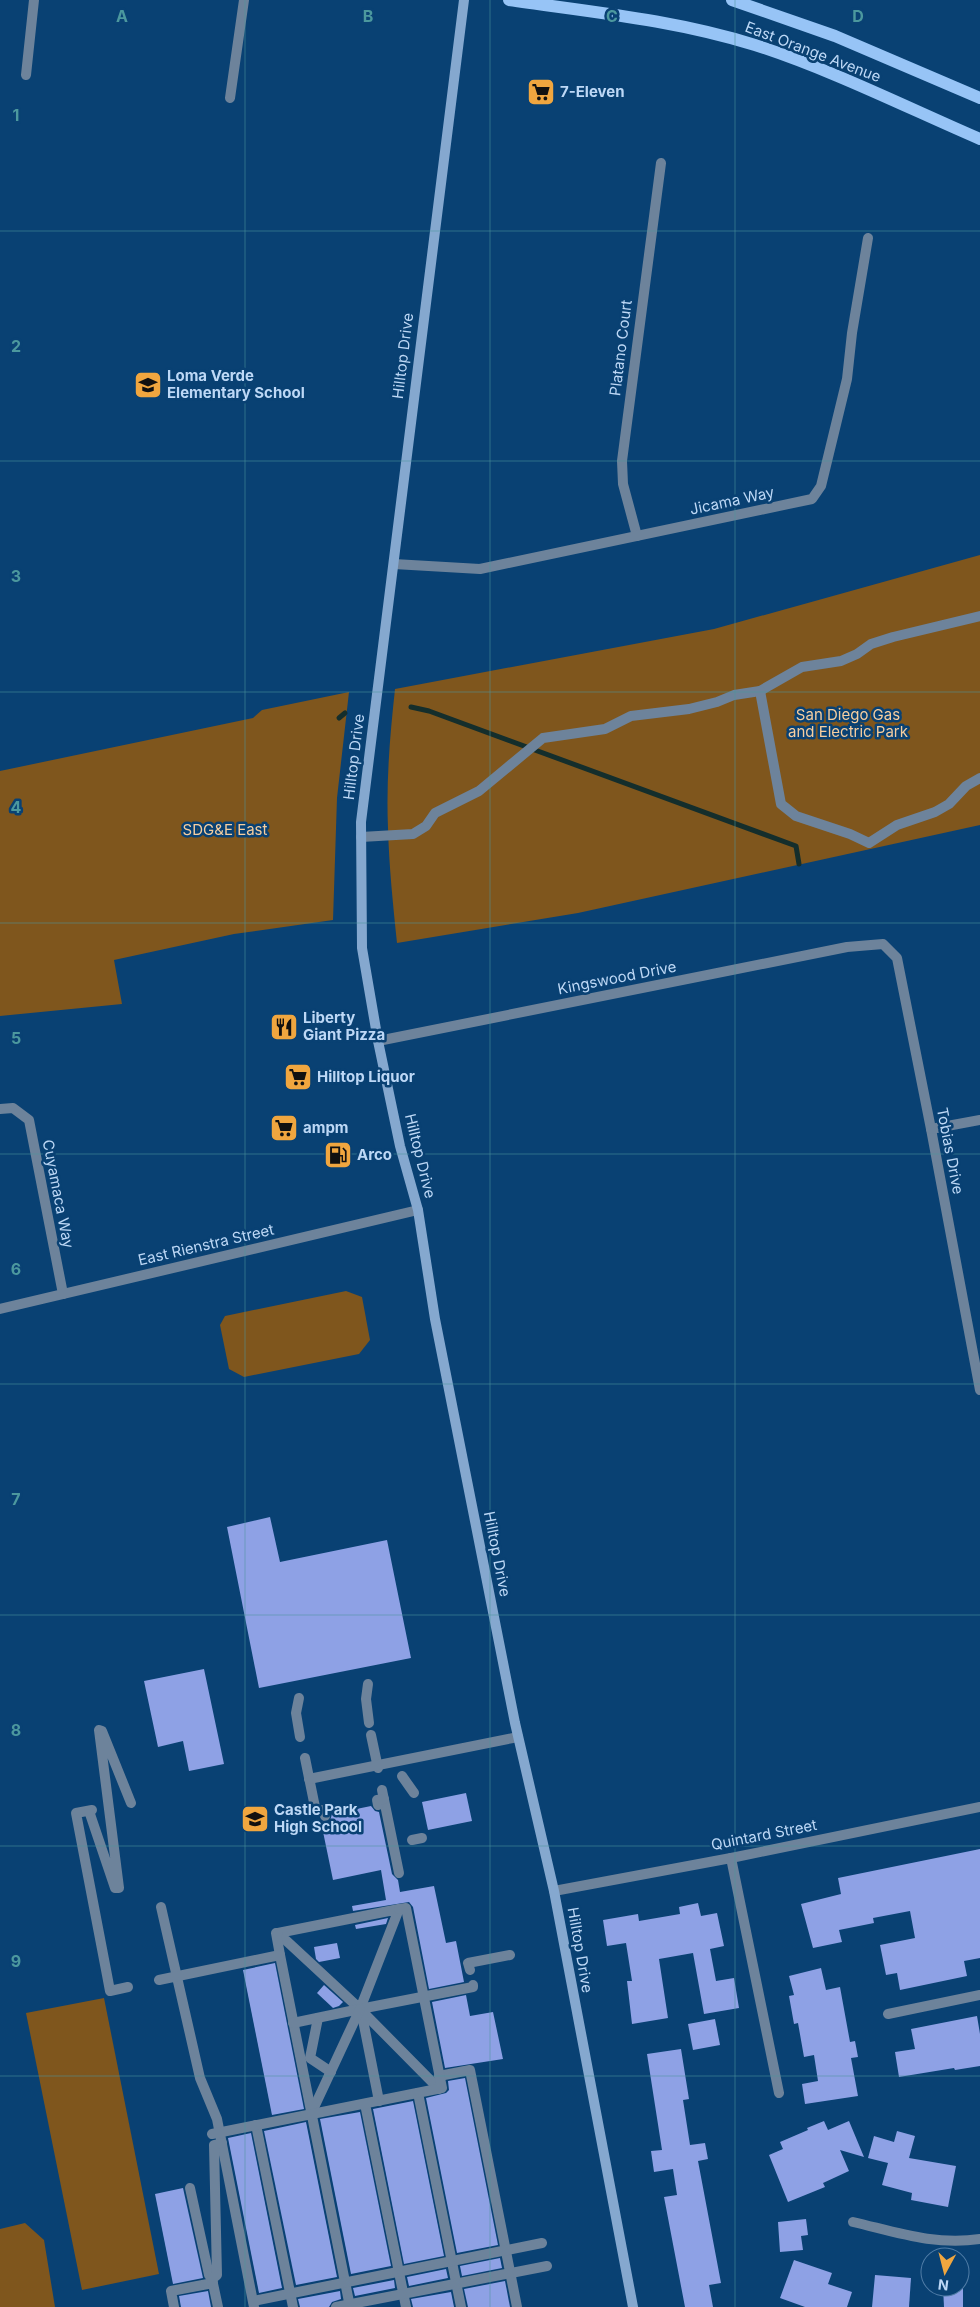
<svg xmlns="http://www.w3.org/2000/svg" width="980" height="2307" font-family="Inter,sans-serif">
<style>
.green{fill:#7f561d}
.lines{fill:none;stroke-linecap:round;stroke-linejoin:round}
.stream{stroke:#142e2c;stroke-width:5}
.building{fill:#8ea1e5}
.pedestrian{stroke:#6d839b;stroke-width:10}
.minor{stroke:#6d839b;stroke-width:10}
.tertiary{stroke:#6d839b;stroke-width:10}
.secondary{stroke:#85a8cf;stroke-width:10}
.primary{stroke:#97c4f6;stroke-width:12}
.grid{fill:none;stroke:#4c989e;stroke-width:1;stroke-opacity:0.55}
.labels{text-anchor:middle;stroke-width:5;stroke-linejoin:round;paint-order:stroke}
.street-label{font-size:15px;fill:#bdd8f6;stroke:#094173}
.poi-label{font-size:15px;font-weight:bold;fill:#bdd8f6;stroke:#094173;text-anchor:start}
.park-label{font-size:15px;fill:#f6ce9f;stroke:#094173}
.grid-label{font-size:16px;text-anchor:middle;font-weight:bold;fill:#4c989e;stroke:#094173;stroke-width:5;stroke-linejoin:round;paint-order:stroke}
</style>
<rect width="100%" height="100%" fill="#094173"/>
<g class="green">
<path d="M980,555v270l-402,88 -181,30c-4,-39 -8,-77 -9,-115 -2,-47 2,-93 7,-139l319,-60z"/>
<polygon points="349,692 337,798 333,920 234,934 114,960 122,1004 0,1016 0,771 253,718 262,710"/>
<polygon points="346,1291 362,1297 370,1340 359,1354 244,1377 229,1369 220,1325 225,1316"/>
<polygon points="104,1998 159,2274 82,2290 26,2013"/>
<polygon points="25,2223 44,2240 55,2307 0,2307 0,2229"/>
</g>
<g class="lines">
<g class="stream">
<polyline points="411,707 429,711 796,846 799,864"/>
<polyline points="339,718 345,713"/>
</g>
</g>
<g class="building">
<polygon points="270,1517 280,1562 387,1540 411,1658 259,1688 227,1527"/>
<polygon points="204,1669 224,1764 189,1771 183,1741 158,1747 144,1681"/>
<polygon points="466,1793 472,1821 428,1830 422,1802"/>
<polygon points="371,1806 375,1811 379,1812 392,1874 398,1880 400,1892 434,1886 446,1943 456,1941 464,1982 429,1989 413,1907 409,1902 353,1911 352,1906 386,1900 381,1870 333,1880 321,1822 330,1821 332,1814"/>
<polygon points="980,1849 980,1958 964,1961 967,1976 900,1990 897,1973 886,1975 880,1945 915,1938 910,1911 873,1918 874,1923 839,1930 842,1942 813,1948 801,1904 841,1894 838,1878"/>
<polygon points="698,1903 701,1916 717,1913 724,1946 710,1949 716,1981 734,1978 739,2008 704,2014 693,1953 659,1959 668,2018 632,2024 627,1981 632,1981 626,1943 607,1946 603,1920 638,1914 639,1921 680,1914 679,1907"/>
<polygon points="388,1918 386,1924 356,1929 355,1925"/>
<polygon points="337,1943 340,1958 319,1962 316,1959 314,1947"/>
<polygon points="275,1963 304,2109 272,2115 243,1970"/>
<polygon points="821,1968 826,1990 840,1987 850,2042 855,2041 858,2057 851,2058 858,2096 805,2104 802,2084 818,2081 814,2055 804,2057 798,2023 794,2024 789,1996 794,1995 789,1976"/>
<polygon points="324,1985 343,2002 339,2006 333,2008 317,1993"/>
<polygon points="466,1995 470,2016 493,2012 503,2059 445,2068 432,2002"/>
<polygon points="977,2016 980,2034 980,2066 955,2070 954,2068 899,2077 895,2052 915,2049 911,2029"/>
<polygon points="715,2019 720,2045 693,2050 688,2024"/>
<polygon points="681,2049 689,2099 683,2100 690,2145 705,2143 708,2159 698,2161 721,2283 709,2285 713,2307 685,2307 664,2197 677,2195 673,2169 654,2172 651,2151 662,2150 647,2054"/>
<polygon points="465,2078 498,2245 457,2253 426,2098 446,2093 449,2090 448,2081"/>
<polygon points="413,2101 444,2256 404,2264 373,2109"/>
<polygon points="360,2112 391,2266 351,2274 320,2119"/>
<polygon points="824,2121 828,2130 849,2121 864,2157 840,2150 849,2171 823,2183 825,2187 788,2202 769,2155 783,2149 780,2142 808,2130 807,2128"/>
<polygon points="306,2122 337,2277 296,2285 264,2131"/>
<polygon points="897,2131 915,2136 909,2158 956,2166 948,2207 911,2200 912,2193 882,2185 888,2163 868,2158 874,2136 894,2142"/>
<polygon points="251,2133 282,2288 259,2293 228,2138"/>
<polygon points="183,2188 203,2278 173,2284 155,2194"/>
<polygon points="806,2219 808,2235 801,2236 803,2250 780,2252 778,2222"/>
<polygon points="500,2258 502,2268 462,2276 460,2266"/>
<polygon points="794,2260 832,2273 828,2284 852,2292 847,2307 805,2307 780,2298"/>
<polygon points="446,2269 448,2278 409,2286 407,2277"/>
<polygon points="875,2275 911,2278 909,2307 872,2307"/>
<polygon points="394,2280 395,2288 355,2296 353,2288"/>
<polygon points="505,2281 510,2307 468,2307 464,2289"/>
<polygon points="943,2287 963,2287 963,2307 944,2307"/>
<polygon points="208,2291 211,2307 181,2307 179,2296"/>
<polygon points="340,2291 341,2299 332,2302 329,2307 300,2307 298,2299"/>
<polygon points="451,2292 454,2307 413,2307 411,2299"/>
</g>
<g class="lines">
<g class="pedestrian">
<polyline points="760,691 802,667 841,661 857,654 871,644 893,637 980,616"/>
<polyline points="361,837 413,834 426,826 435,813 479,791 543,738 605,729 631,716 689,709 717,702 734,695 760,691 781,804 796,816 850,834 869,843 897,825 935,812 949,804 966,786 980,778"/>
<polyline points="368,1684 366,1699 369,1723"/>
<polyline points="299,1698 296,1713 300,1737"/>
<polyline points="371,1735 378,1768"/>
<polyline points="305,1758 316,1812 323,1810 325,1816"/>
<polyline points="402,1776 414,1793"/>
<polyline points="309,1779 518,1737"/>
<polyline points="382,1790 399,1873"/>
<polyline points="378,1805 377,1800 384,1799"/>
<polyline points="92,1810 76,1813 107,1975 110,1991 128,1987"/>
<polyline points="89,1811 115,1888 119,1888 99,1730 102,1731 131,1803"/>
<polyline points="412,1840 422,1838"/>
<polyline points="161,1907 200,2078 217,2119 254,2307"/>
<polygon points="399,1909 360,2009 278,1933"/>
<polyline points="278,1933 276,1933 280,1955 350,2307"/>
<polyline points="470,1970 468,1963 510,1955"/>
<polyline points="159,1980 280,1955"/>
<polyline points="361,2010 379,2101"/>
<polyline points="318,2018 310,2058 331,2072"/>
<polyline points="293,2023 360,2009"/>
<polyline points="439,2076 470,2070 517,2307"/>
<polyline points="439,2089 360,2009 473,1987 473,1985"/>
<polyline points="418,2093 461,2307"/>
<polyline points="365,2104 406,2307"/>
<polyline points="311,2114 360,2009"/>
<polyline points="256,2125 293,2307"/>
<polyline points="212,2134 442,2088 406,1908 399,1909"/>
<polyline points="190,2188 209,2275 212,2279"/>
<polyline points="253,2301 542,2243"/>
<polyline points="174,2307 171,2291 213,2283"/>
<polyline points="218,2307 212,2279 217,2275 214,2145 222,2143"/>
<polyline points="336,2307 547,2266"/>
</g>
<g class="minor">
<polyline points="26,75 34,0"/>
<polyline points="230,98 244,0"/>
<polyline points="637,536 623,484 622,461 661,163"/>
<polyline points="394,564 480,569 812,499 821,486 847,379 852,333 868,238"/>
<polyline points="378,1041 847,947 883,944 897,958 931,1129 980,1390"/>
<polyline points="0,1109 13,1108 29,1120 63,1294"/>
<polyline points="931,1129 980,1120"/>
<polyline points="731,1858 779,2093"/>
<polyline points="888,2014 980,1995"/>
<path d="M853,2222c43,10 82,24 127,17"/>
</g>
<g class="tertiary">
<polyline points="0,1309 418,1210"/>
<polyline points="554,1891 731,1858 980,1807"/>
</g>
<polyline class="secondary" points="464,0 361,822 362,948 378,1041 400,1146 418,1210 435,1319 515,1723 554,1891 633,2307"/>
<g class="primary">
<path d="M509,0c83,12 166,20 246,45 75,24 153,63 225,94"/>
<polyline points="732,0 835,36 980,98"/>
</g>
</g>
<path class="grid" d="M245,0v2307M490,0v2307M735,0v2307M0,231h980M0,461h980M0,692h980M0,923h980M0,1154h980M0,1384h980M0,1615h980M0,1846h980M0,2076h980"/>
<defs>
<g id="supermarket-square" transform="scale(1.4375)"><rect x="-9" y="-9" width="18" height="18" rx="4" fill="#f0a63f" stroke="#094173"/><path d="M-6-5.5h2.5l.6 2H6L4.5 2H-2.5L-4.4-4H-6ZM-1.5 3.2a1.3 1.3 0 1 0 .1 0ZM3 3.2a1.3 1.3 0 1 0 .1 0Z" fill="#111"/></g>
<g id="school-square" transform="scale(1.4375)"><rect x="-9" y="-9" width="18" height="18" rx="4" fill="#f0a63f" stroke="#094173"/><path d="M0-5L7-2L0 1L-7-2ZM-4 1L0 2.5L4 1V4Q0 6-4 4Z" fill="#111"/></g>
<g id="restaurant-square" transform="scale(1.4375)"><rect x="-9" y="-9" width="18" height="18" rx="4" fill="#f0a63f" stroke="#094173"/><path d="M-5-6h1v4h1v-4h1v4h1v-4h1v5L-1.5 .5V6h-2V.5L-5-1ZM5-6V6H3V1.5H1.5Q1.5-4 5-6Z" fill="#111"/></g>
<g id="fuel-square" transform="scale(1.4375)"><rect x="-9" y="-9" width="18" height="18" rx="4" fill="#f0a63f" stroke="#094173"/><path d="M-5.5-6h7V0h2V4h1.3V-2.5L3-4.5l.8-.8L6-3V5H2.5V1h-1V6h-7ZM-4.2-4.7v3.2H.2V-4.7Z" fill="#111"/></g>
</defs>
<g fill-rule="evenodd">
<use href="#supermarket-square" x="541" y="92"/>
<use href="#school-square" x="148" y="385"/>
<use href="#restaurant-square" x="284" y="1027"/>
<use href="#supermarket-square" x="298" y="1077"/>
<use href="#supermarket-square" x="284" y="1128"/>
<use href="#fuel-square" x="338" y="1155"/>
<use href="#school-square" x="255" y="1819"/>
</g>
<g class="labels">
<g class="street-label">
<text transform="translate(813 52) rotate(21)" y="5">East Orange Avenue</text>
<text transform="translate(621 348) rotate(-83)" y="5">Platano Court</text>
<text transform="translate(403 356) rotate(-83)" y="5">Hilltop Drive</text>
<text transform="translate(732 501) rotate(-12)" y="5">Jicama Way</text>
<text transform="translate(354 757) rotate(-83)" y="5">Hilltop Drive</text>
<text transform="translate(617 978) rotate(-11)" y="5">Kingswood Drive</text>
<text transform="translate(950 1151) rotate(79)" y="5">Tobias Drive</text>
<text transform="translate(420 1156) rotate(76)" y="5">Hilltop Drive</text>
<text transform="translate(58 1194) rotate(79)" y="5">Cuyamaca Way</text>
<text transform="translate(206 1245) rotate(-13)" y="5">East Rienstra Street</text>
<text transform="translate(497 1554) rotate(79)" y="5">Hilltop Drive</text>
<text transform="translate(764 1835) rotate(-11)" y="5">Quintard Street</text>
<text transform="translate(580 1950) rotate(80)" y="5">Hilltop Drive</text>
</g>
<g class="poi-label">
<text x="560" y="97">7-Eleven</text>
<text x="167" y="381">Loma Verde<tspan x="167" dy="17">Elementary School</tspan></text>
<text x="303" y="1023">Liberty<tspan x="303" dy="17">Giant Pizza</tspan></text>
<text x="317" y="1082">Hilltop Liquor</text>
<text x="303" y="1133">ampm</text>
<text x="357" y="1160">Arco</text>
<text x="274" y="1815">Castle Park<tspan x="274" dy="17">High School</tspan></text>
</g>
<g class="park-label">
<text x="848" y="720">San Diego Gas<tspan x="848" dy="17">and Electric Park</tspan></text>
<text x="225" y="835">SDG&amp;E East</text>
</g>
</g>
<g class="grid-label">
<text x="122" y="22">A</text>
<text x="368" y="22">B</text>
<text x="612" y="22">C</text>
<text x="858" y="22">D</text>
<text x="16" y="121">1</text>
<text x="16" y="352">2</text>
<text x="16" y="582">3</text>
<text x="16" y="813">4</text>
<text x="16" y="1044">5</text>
<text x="16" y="1275">6</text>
<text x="16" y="1505">7</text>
<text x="16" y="1736">8</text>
<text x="16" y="1967">9</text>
</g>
<g transform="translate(945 2272) rotate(187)"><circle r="24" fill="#094173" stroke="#517da7"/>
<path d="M0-4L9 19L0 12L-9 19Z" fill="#f0a63f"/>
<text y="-8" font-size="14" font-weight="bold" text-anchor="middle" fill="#bdd8f6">N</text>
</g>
</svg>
